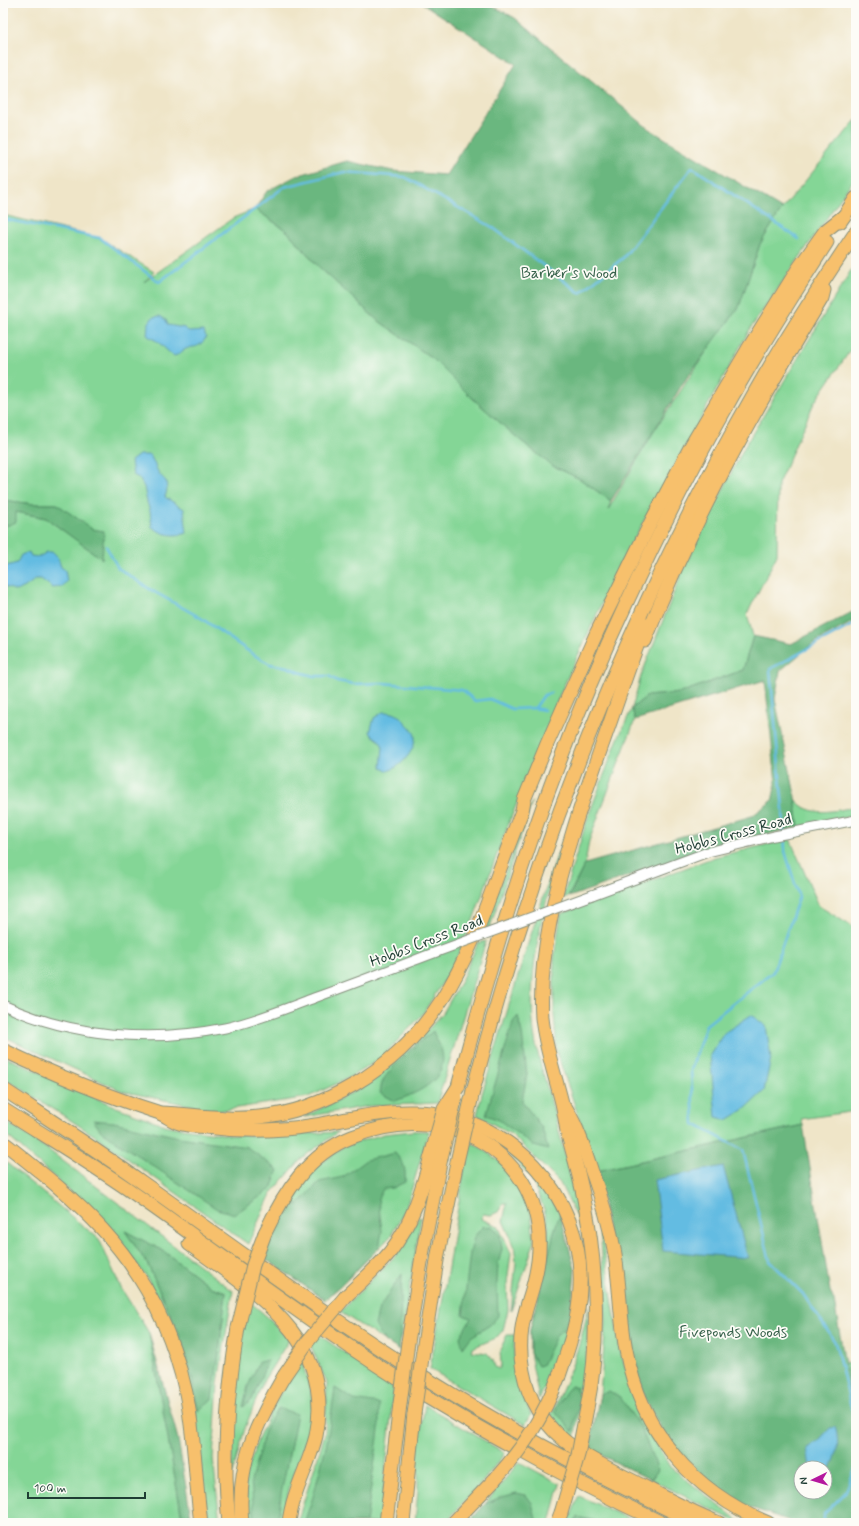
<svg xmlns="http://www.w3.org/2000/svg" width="859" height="1526" font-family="Mynerve,sans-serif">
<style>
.green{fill:#84d696;stroke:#528a65;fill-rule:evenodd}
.forest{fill:#6bb77f;stroke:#457a5a;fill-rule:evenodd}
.water{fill:#64bce2;stroke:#427c8b}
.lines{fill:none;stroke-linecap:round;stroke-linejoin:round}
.stream{stroke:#64bce2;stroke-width:2.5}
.minor-casing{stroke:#87917e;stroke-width:11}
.highway-casing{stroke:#87917e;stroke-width:15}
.minor{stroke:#fff;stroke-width:9}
.highway{stroke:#f7c06c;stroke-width:13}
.minor-bridge-casing{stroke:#87917e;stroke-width:11;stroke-linecap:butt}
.highway-bridge-casing{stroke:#87917e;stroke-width:15;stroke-linecap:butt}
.minor-bridge{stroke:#fff;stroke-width:9}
.highway-bridge{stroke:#f7c06c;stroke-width:13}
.labels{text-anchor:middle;stroke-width:3.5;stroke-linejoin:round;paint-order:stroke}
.park-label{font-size:16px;fill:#38634c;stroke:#fdfcf7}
.street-label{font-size:16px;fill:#1f3d34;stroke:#fdfcf7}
</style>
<rect width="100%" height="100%" fill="#fdfcf7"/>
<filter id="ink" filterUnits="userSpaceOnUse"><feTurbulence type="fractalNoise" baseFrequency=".025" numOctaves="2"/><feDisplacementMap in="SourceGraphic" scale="8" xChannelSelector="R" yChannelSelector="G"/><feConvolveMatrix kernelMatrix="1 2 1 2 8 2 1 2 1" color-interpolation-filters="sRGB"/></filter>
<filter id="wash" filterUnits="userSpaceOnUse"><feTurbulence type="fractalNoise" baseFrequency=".012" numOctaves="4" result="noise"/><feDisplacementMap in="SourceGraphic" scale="16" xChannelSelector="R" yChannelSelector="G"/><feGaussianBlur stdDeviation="0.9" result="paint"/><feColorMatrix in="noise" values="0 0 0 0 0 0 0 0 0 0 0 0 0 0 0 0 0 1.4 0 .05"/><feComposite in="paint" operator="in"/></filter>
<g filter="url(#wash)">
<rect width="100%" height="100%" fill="#efe5c8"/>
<g class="green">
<polygon points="856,120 856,176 750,329 620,564 561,692 503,838 473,920 452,968 422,1015 380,1059 350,1077 309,1097 217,1111 122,1091 3,1036 3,522 6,526 16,512 46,518 101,558 103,531 92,530 57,504 33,504 3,500 3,215 100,238 154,272 144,282 233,218 255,209 287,231 319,267 376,319 432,358 469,395 514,435 551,465 580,479 611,501 608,510 653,433 714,340 739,307 760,244 782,209"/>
<polygon points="856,262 856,342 814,403 778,484 777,555 747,614 753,636 743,670 680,693 647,696 632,708 635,720 589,841 585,864 568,897 563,897 588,817 617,741 632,708 641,676 684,567 745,446"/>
<path d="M795,799c15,20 40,11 61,8v8l-57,12z"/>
<polygon points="532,802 490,927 483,930"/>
<polygon points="790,839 819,906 856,929 856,1111 801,1119 803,1125 597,1171 557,1053 554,1014 554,958 561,914 715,857"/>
<path d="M558,852l1,1c-15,55 -31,112 -26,170 2,26 10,49 17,74 11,42 22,84 30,127l-20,-41 -49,-49 -34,-19 5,-21 43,-141z"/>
<polygon points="486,941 437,1103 369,1106 304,1117 363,1087 414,1045 443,1013 460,983 478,943"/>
<polygon points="3,1056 116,1107 168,1126 229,1135 265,1136 338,1132 303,1157 271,1194 248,1244 100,1139 3,1077"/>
<path d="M3,1120l43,28 187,143 -15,91 -5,76 7,65h-10l-5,-22 -12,-102 -16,-63 -31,-60 -42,-55 -101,-89zM126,1232l36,18 49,37 15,5 -8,69 -20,50 -6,-32 -13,-45 -31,-69z"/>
<polygon points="413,1131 429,1131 406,1208 390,1237 343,1284 325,1300 263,1257 278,1218 308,1173 344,1146 384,1134"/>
<path d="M471,1143l6,2 22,16 20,24 12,27 3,31 -23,68 5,-49 -2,-17 -11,-24 4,-18h-4l-5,9 -7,3 -8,-1 -2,5 17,7 13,27 -4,30 1,27 -5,20 -7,8 -24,10 -1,3 16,2 6,7 2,7 4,2 2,-4 -1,-15 7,-15h8c-3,21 0,42 9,63 2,6 5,11 7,17l-6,10 -95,-56 15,-83 20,-121z"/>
<polygon points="508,1152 536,1175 560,1213 571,1319 556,1365 539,1399 530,1353 530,1330 547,1259 548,1226 544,1209 531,1178"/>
<polygon points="3,1160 99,1239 121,1288 149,1333 159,1384 183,1523 3,1523"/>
<polygon points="419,1217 421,1218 399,1350 340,1312 396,1255"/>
<polygon points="600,1223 620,1350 638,1412 670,1467 740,1522 737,1522 589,1449 600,1395 606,1322"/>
<polygon points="250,1302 272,1321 289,1340 264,1380 245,1428 232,1476 232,1404 241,1337"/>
<path d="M589,1306l-3,61 -4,32 -8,39 -23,-23c17,-35 30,-71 38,-109z"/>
<polygon points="319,1335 394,1387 380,1523 297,1523 325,1434 327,1383 310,1344"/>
<polygon points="301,1359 311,1392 312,1406 309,1430 290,1486 281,1523 249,1523 245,1477 260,1434 291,1372"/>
<polygon points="856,1361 856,1426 845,1364"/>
<polygon points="425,1405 505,1453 480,1485 445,1523 415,1523 418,1491 418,1448"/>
<polygon points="519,1462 560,1484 550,1523 537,1523 537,1520 499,1498 485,1504"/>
<polygon points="579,1496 639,1523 568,1523"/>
</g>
<g class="forest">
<polygon points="422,3 487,3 515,18 649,129 782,209 760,244 739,307 683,383 611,501 580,479 551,465 514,435 469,395 432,358 376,319 319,267 287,231 255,209 267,191 296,176 347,161 393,171 446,175 516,64"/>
<polygon points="3,500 33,504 57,504 92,529 104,531 102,559 46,518 16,512 16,522 6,526 3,522"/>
<polygon points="856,610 856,620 812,644 780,671 775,699 794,790 799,827 704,849 569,897 585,864 752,816 772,801 776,783 765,680 635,720 632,708 647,696 680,693 743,670 753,636 791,644"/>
<polygon points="518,1016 522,1033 527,1075 522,1101 542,1128 548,1150 534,1146 499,1120 486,1115 513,1022"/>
<path d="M433,1031c2,6 6,12 8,17 10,31 -23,45 -46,53l-15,-8c1,-4 1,-9 3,-12 5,-12 38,-41 50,-50z"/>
<polygon points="93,1120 114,1122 179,1137 247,1147 278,1170 271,1189 235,1214 217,1209 101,1131"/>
<path d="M803,1125l27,166 4,10 22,126v96h-60l-56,-19 -43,-33 -33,-37 -20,-36 -15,-53 -32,-174zM801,1468h24v24h-24z"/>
<path d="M395,1153c9,11 11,14 10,29l-12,6 -10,1 -5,10 4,32 -3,17 -54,52 -62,-43 15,-39 11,-15 9,2 21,-23 24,-5 23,-17z"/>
<polygon points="560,1213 575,1269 571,1319 568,1326 557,1334 542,1365 538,1366 530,1353 530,1330 555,1228"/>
<polygon points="492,1226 500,1235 502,1249 498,1264 497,1283 498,1316 490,1325 471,1337 463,1348 460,1337 471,1318 463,1315 470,1253 474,1237 482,1227"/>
<polygon points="125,1231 162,1250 211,1287 226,1292 218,1361 212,1399 198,1411 192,1379 179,1334 148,1265"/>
<polygon points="402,1274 399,1350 384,1341 375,1325 379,1308"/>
<polygon points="149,1333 178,1439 192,1523 183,1523"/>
<polygon points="268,1360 252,1400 243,1407 248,1386 259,1362"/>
<polygon points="571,1386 577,1387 576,1390 582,1399 576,1415 573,1432 555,1411 565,1393"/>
<polygon points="335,1388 354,1400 379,1404 379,1430 366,1523 304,1523 313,1497 327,1442"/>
<polygon points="609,1391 620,1397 641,1428 658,1470 651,1480 589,1449 600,1395"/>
<polygon points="278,1408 297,1414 281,1494 278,1523 255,1523 251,1481 266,1427"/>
<polygon points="516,1493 526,1495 532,1503 537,1523 468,1523 485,1504 499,1498"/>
<polygon points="577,1517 607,1523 575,1523"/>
</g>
<g class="water">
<path d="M160,316l6,4 2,5 17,3 4,4 15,-1 2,7c-10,13 -11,6 -22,12 -4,2 -3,4 -10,6 -6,-4 -10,-9 -16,-14 -4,-3 -8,-4 -11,-7l1,-11 5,-7z"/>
<path d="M139,455h11c7,12 5,16 16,26l1,9 -2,7 19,12 3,24c-14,4 -24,2 -35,-6l-2,-16 -3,-9 -3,-15 -5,-9 -6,-3 -2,-14z"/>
<polygon points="29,552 31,556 39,557 47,552 52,552 58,558 61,567 65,570 67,581 62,587 53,588 41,579 36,579 25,587 17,591 3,586 3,567 17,563 21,555"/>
<path d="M383,712c11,0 15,2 22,10 4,5 10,9 10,15 1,13 -16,33 -29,34l-5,-4 2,-20 -3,-6 -8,-6 -2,-3 4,-14z"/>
<polygon points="751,1015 766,1026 771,1058 764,1091 745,1109 727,1120 716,1117 710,1055 724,1033"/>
<polygon points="723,1166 748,1258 663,1251 654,1180"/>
<path d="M835,1427c6,15 1,38 -10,51v-10h-15l-3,-20 11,-7 12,-13z"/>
</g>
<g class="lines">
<g class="stream">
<polyline points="3,219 100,238 159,282 284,187 344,172 405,177 492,227 580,293 624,257 692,167 799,239"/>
<polyline points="106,546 118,568 151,590 201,618 254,655 270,664 288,667 299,672 314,676 329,676 337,681 354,684 383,683 462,690 475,701 490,699 512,709 534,708 544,710"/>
<polyline points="856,623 770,669 783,809 785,851 799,897 773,972 706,1025 691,1070 694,1124 743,1150 770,1261 803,1294 835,1342 854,1419 856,1433"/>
<polyline points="535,708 544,695 551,693"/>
<polyline points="824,1523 824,1514 845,1493 856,1467"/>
</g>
</g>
</g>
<g filter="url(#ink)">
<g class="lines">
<g class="minor-casing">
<g id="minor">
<polyline points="592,895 708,852 774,836 856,820"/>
<path d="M3,1005c69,32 148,38 222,23 31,-7 60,-19 89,-30 42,-15 83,-31 125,-47"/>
</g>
</g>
<g class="highway-casing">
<g id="highway">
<polyline points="840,222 856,198"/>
<path d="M645,641c46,-119 111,-234 177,-343l2,-8"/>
<path d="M3,1050c50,24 101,45 154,62 8,3 14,8 22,11 8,3 18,3 27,4 37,5 74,4 110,-2 33,-6 65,-14 98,-13 93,1 171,82 166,176 -1,30 -11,59 -21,88"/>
<path d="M458,1087c43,-166 95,-328 168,-483 30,-65 62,-129 97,-191 32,-58 68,-115 104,-171"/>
<path d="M3,1089c47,31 94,61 140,94 97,68 191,139 292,201 84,52 172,97 262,139"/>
<path d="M473,1091c63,-244 156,-480 282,-699 31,-55 66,-108 101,-160"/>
<path d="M566,1108c12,20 19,42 26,64 10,27 18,54 23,82 5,32 5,65 11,96 15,82 66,141 142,173"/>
<path d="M3,1109c44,28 89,55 132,85 97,68 191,141 292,203 76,46 154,88 235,126"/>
<path d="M160,1113c33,1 65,8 99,4 34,-3 67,-16 96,-33 80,-48 109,-116 139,-199 9,-25 18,-49 28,-74l2,-11 23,-56 50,-112 53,-108 42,-80 56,-95 50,-80 27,-38 19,-15"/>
<path d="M3,1142c34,27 70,55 100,88 42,46 70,103 83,163 9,43 9,87 15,130"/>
<path d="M265,1233c19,-40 43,-79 87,-96 39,-15 82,-18 121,0 19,9 38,26 49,44 19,31 21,66 12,101 -4,16 -10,30 -12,46 -4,28 1,58 16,83 23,37 66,55 103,74 26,14 51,27 78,38"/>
<path d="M189,1244c65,48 147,96 127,192 -7,29 -24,57 -27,87"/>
<path d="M346,1296c15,-14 31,-28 44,-44 22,-28 32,-62 41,-96"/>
<polyline points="408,1342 423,1250 441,1158"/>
<polyline points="423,1351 438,1254 457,1162"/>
<path d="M587,1408c13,-63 10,-141 -2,-203 -4,-26 -12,-50 -18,-74 -2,-11 -3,-21 -6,-32 -7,-27 -16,-53 -19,-81 -2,-32 2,-65 8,-96 12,-64 34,-126 56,-188 12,-34 23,-68 36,-101l1,-10"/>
<path d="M229,1523c-7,-66 -2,-130 9,-195"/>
<path d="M242,1523c-6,-58 13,-97 42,-147"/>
<polyline points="386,1523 400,1404"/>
<polyline points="403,1523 414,1414"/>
<polyline points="453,1523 495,1479"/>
<polyline points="557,1523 561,1513"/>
</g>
</g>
<use href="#minor" class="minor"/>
<use href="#highway" class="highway"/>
<g class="minor-bridge-casing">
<polyline id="minor-bridge" points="439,951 592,895"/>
</g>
<g class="highway-bridge-casing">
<g id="highway-bridge">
<polyline points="431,1156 444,1109 458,1087"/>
<polyline points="441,1158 456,1097"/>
<polyline points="457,1162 473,1091"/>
<polyline points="238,1328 253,1265 265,1233"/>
<polyline points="284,1376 308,1341 346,1296"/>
<polyline points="400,1404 408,1342"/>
<polyline points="414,1414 423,1351"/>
<path d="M495,1479c30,-33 48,-62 64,-103"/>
<polyline points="561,1513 578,1455 587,1408"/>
</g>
</g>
<use href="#minor-bridge" class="minor-bridge"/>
<use href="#highway-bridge" class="highway-bridge"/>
</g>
</g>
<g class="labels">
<g class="park-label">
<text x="569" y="278">Barber's Wood</text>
<text x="733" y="1337">Fiveponds Woods</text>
</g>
<g class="street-label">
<text transform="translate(733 833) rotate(-15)" y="6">Hobbs Cross Road</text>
<text transform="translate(426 940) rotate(-21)" y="6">Hobbs Cross Road</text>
</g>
</g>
<rect width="859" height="1526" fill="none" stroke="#fdfcf7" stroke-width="16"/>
<g transform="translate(813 1480) rotate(265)"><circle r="19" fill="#fdfcf7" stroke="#a4b0a9"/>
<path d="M0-3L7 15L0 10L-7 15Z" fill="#b5179e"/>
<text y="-6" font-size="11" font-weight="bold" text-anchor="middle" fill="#1f3d34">N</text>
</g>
<path d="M28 1492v6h117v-6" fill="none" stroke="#1f3d34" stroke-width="2"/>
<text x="34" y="1492" font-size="12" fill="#1f3d34" stroke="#fdfcf7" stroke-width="3" paint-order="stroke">100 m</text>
</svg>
